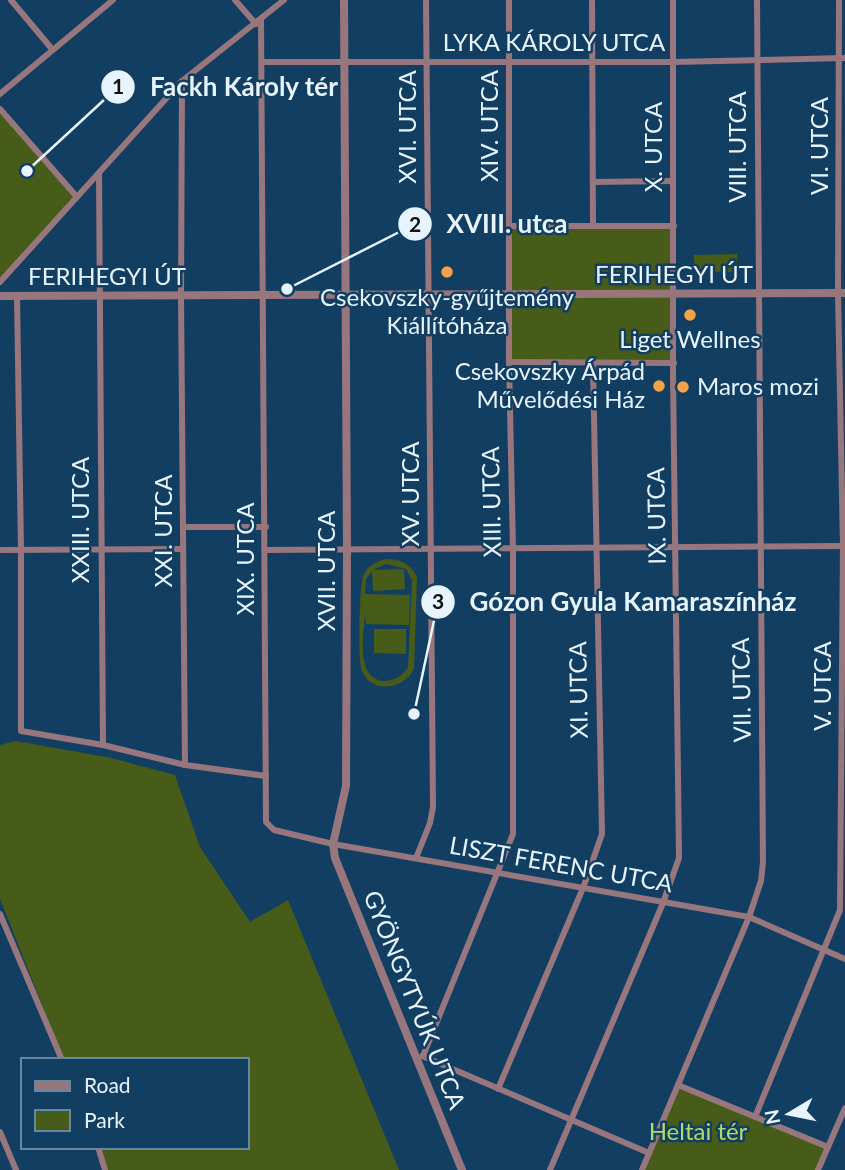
<svg xmlns="http://www.w3.org/2000/svg" width="845" height="1170" font-family="Lato,sans-serif">
<style>
.green{fill:#465c18;fill-rule:evenodd}
.lines{fill:none;stroke-linecap:round;stroke-linejoin:round}
.minor{stroke:#98767d;stroke-width:6}
.tertiary{stroke:#98767d;stroke-width:8}
.poi-dot{fill:#f5a346;stroke:#123f61;stroke-width:2.5}
.labels{text-anchor:middle;stroke-width:5;stroke-linejoin:round;paint-order:stroke}
.street-label{font-size:24px;fill:#e7f3fe;stroke:#123f61}
.poi-label{font-size:24px;fill:#e7f3fe;stroke:#123f61}
.park-label{font-size:24px;fill:#b1d86a;stroke:#123f61}
.leader{fill:none;stroke:#e7f3fe;stroke-width:2.5}
.callout-dot{fill:#e7f3fe;stroke:#123f61;stroke-width:2.5}
.mark-label{font-size:21px;text-anchor:middle;font-weight:bold;fill:#111}
.callout-label{font-size:26px;text-anchor:middle;font-weight:bold;fill:#e7f3fe;stroke:#123f61;stroke-width:5;stroke-linejoin:round;paint-order:stroke}
</style>
<rect width="100%" height="100%" fill="#123f61"/>
<g class="green">
<polygon points="0,109 77,197 0,282"/>
<polygon points="510,226 674,226 674,363 509,362"/>
<polygon points="737,254 737,272 694,272 694,255"/>
<path d="M385,559c15,0 27,5 32,19l-3,91c-11,21 -42,25 -52,2 -4,-8 -3,-89 2,-97 5,-9 12,-12 21,-15zM386,564l20,5 6,11 -4,88c-6,8 -14,13 -24,13 -29,-2 -20,-48 -19,-68l1,11 43,1 1,-30 -45,-1 1,-15 6,-8 1,20 32,-2 -1,-20 -31,1z"/>
<polygon points="374,629 406,629 406,654 374,653"/>
<polygon points="16,741 111,758 175,775 200,847 250,922 288,900 399,1170 107,1170 98,1147 247,1147 247,1060 64,1060 0,899 0,745"/>
<polygon points="678,1085 828,1147 818,1170 642,1170"/>
</g>
<g class="lines">
<g class="minor">
<polyline points="11,0 52,49"/>
<polyline points="235,0 256,24"/>
<polyline points="592,0 593,226"/>
<polyline points="261,19 266,822 274,830 333,844 749,917 845,959"/>
<polyline points="262,62 673,62 845,58"/>
<polyline points="182,81 181,296 185,765"/>
<polyline points="0,94 113,0"/>
<polyline points="0,109 77,197"/>
<polyline points="99,173 103,745"/>
<polyline points="593,182 673,181"/>
<polyline points="510,226 674,226"/>
<polyline points="0,282 182,81 284,0"/>
<polyline points="17,296 21,551 21,731 103,745 185,765 266,776"/>
<polyline points="509,362 674,363"/>
<polyline points="183,527 266,527"/>
<polyline points="0,550 183,549"/>
<polyline points="266,550 845,546"/>
<polyline points="416,858 430,823 433,807 426,0"/>
<polyline points="0,914 62,1060"/>
<polyline points="422,1056 649,1153"/>
<polyline points="423,1056 513,834 513,549 509,362 509,0"/>
<polyline points="678,1085 828,1147"/>
<polyline points="498,1089 583,888 602,834 593,362"/>
<polyline points="755,1117 840,910 843,546 838,293 839,0"/>
<polyline points="0,1132 16,1170"/>
<polyline points="98,1147 105,1170"/>
<polyline points="550,1170 663,903 679,858 673,375 673,0"/>
<polyline points="642,1170 749,917 761,881 763,862 757,0"/>
<polyline points="818,1170 845,1108"/>
</g>
<g class="tertiary">
<polyline points="344,0 347,550 346,786 333,844 335,858 462,1170"/>
<polyline points="0,296 845,293"/>
</g>
</g>
<g class="poi-dot">
<circle cx="447" cy="272" r="7"/>
<circle cx="690" cy="315" r="7"/>
<circle cx="659" cy="386" r="7"/>
<circle cx="683" cy="387" r="7"/>
</g>
<g class="labels">
<g class="street-label">
<text x="554" y="51">LYKA KÁROLY UTCA</text>
<text transform="translate(490 126) rotate(-90)" y="8">XIV. UTCA</text>
<text transform="translate(408 127) rotate(-90)" y="8">XVI. UTCA</text>
<text transform="translate(820 146) rotate(-90)" y="8">VI. UTCA</text>
<text transform="translate(654 147) rotate(-90)" y="8">X. UTCA</text>
<text transform="translate(738 147) rotate(-90)" y="8">VIII. UTCA</text>
<text x="674" y="283">FERIHEGYI ÚT</text>
<text x="107" y="285">FERIHEGYI ÚT</text>
<text transform="translate(411 494) rotate(-90)" y="8">XV. UTCA</text>
<text transform="translate(492 502) rotate(-91)" y="8">XIII. UTCA</text>
<text transform="translate(657 516) rotate(-91)" y="8">IX. UTCA</text>
<text transform="translate(81 520) rotate(-90)" y="8">XXIII. UTCA</text>
<text transform="translate(164 531) rotate(-90)" y="8">XXI. UTCA</text>
<text transform="translate(246 559) rotate(-90)" y="8">XIX. UTCA</text>
<text transform="translate(327 571) rotate(-90)" y="8">XVII. UTCA</text>
<text transform="translate(823 686) rotate(-90)" y="8">V. UTCA</text>
<text transform="translate(579 690) rotate(-91)" y="8">XI. UTCA</text>
<text transform="translate(742 690) rotate(-91)" y="8">VII. UTCA</text>
<text transform="translate(561 865) rotate(10)" y="8">LISZT FERENC UTCA</text>
<text transform="translate(414 1000) rotate(68)" y="8">GYÖNGYTYÚK UTCA</text>
</g>
<g class="poi-label">
<text x="447" y="306">Csekovszky-gyűjtemény<tspan x="447" dy="28">Kiállítóháza</tspan></text>
<text x="690" y="348">Liget Wellnes</text>
<text x="645" y="380" text-anchor="end">Csekovszky Árpád<tspan x="645" dy="28">Művelődési Ház</tspan></text>
<text x="697" y="395" text-anchor="start">Maros mozi</text>
</g>
<g class="park-label">
<text x="698" y="1140">Heltai tér</text>
</g>
</g>
<path class="leader" d="M27 171L118 87M287 289L415 224M414 714L438 602"/>
<g class="callout-dot">
<circle cx="27" cy="171" r="7"/>
<circle cx="287" cy="289" r="7"/>
<circle cx="414" cy="714" r="7"/>
<circle cx="118" cy="87" r="18"/>
<circle cx="415" cy="224" r="18"/>
<circle cx="438" cy="602" r="18"/>
</g>
<g class="mark-label">
<text x="118" y="94">1</text>
<text x="415" y="232">2</text>
<text x="438" y="609">3</text>
</g>
<g class="callout-label">
<text x="244" y="96">Fackh Károly tér</text>
<text x="507" y="233">XVIII. utca</text>
<text x="633" y="611">Gózon Gyula Kamaraszínház</text>
</g>
<rect x="21" y="1058" width="228" height="91" fill="#123f61" stroke="#6787a0" stroke-width="2"/>
<rect x="35" y="1081" width="35" height="10" fill="#98767d" stroke="#6787a0" stroke-width="2"/>
<text x="84" y="1093" font-size="21" fill="#e7f3fe">Road</text>
<rect x="35" y="1110" width="35" height="21" fill="#465c18" stroke="#6787a0" stroke-width="2"/>
<text x="84" y="1128" font-size="21" fill="#e7f3fe">Park</text>
<g transform="translate(789 1114) rotate(260)" stroke="#123f61" stroke-width="5" paint-order="stroke">
<path d="M0-5L12 26L0 18L-12 26Z" fill="#e7f3fe"/>
<text y="-10" font-size="19" font-weight="bold" text-anchor="middle" fill="#e7f3fe">N</text>
</g>
</svg>
